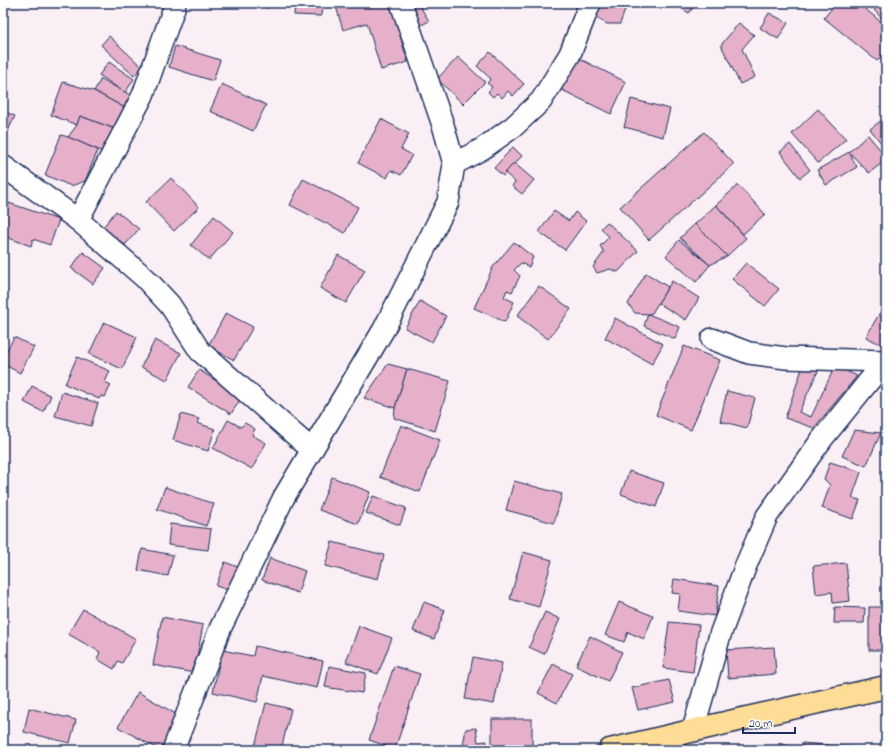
<svg xmlns="http://www.w3.org/2000/svg" width="889" height="753" font-family="'Indie Flower',sans-serif">
<style>
.building{fill:#e6b0ca;stroke:#1b2f5e}
.lines{fill:none;stroke-linecap:round;stroke-linejoin:round}
.street-casing{stroke:#1b2f5e;stroke-width:24}
.primary-casing{stroke:#1b2f5e;stroke-width:25}
.street{stroke:#fff;stroke-width:21}
.primary{stroke:#ffdd96;stroke-width:22}
</style>
<rect width="100%" height="100%" fill="#faeff4"/>
<filter id="ink" filterUnits="userSpaceOnUse"><feTurbulence type="fractalNoise" baseFrequency=".025" numOctaves="2"/><feDisplacementMap in="SourceGraphic" scale="8" xChannelSelector="R" yChannelSelector="G"/><feConvolveMatrix kernelMatrix="1 2 1 2 8 2 1 2 1" color-interpolation-filters="sRGB"/></filter>
<g filter="url(#ink)">
<g class="building">
<polygon points="248,3 269,3 268,8"/>
<polygon points="295,3 322,3 321,16 294,15"/>
<polygon points="335,3 390,3 408,62 381,70 367,23 343,30"/>
<polygon points="409,3 418,3 429,21 418,27"/>
<polygon points="458,3 490,3 490,7 457,5"/>
<polygon points="599,3 607,3 611,7 626,7 620,24 607,24 596,18"/>
<polygon points="672,3 696,3 689,13"/>
<polygon points="836,3 858,3 886,26 886,51 877,61 824,18"/>
<polygon points="866,3 877,3 871,9"/>
<polygon points="882,3 886,3 886,23 874,10"/>
<polygon points="769,13 788,23 778,39 760,28"/>
<polygon points="739,23 754,35 742,49 755,77 740,84 721,45"/>
<polygon points="109,36 142,67 134,76 101,45"/>
<polygon points="175,46 220,60 213,81 169,67"/>
<polygon points="490,52 524,84 513,96 508,91 502,98 497,93 493,97 488,92 492,87 487,83 491,79 477,66"/>
<polygon points="458,57 485,82 463,104 437,79"/>
<polygon points="576,57 626,82 611,114 560,89"/>
<polygon points="109,62 134,79 125,93 99,75"/>
<polygon points="101,79 132,96 125,108 94,91"/>
<polygon points="63,82 94,91 125,108 115,129 80,116 77,125 51,115"/>
<polygon points="222,84 266,105 253,131 210,111"/>
<polygon points="631,99 670,109 663,137 624,127"/>
<polygon points="818,109 846,139 818,163 792,134"/>
<polygon points="3,111 15,116 7,133 3,131"/>
<polygon points="80,116 115,129 103,152 68,137 77,125"/>
<polygon points="886,117 886,149 870,129"/>
<polygon points="381,119 409,134 401,149 412,155 401,175 391,170 387,178 358,163"/>
<polygon points="704,132 734,164 649,240 620,207"/>
<polygon points="61,135 68,137 98,150 85,181 71,186 45,175"/>
<polygon points="868,135 886,157 886,160 869,173 849,152"/>
<polygon points="790,144 810,170 800,178 780,152"/>
<polygon points="513,147 522,156 503,176 494,168"/>
<polygon points="849,152 857,167 826,185 817,170"/>
<polygon points="514,163 534,180 522,194 512,186 515,182 505,173"/>
<polygon points="171,178 199,207 174,231 146,202"/>
<polygon points="303,179 358,207 345,233 290,205"/>
<polygon points="738,185 765,214 743,234 716,205"/>
<polygon points="9,203 59,220 50,245 33,239 31,246 3,236 3,220"/>
<polygon points="716,205 746,238 727,256 695,224"/>
<polygon points="116,211 139,229 125,245 103,227"/>
<polygon points="554,211 569,221 575,212 586,221 565,250 539,232"/>
<polygon points="214,216 233,232 209,260 191,245"/>
<polygon points="607,222 638,251 618,272 610,269 597,273 593,267 604,252 600,246 609,237 601,228"/>
<polygon points="695,224 727,256 710,265 680,238"/>
<polygon points="679,240 710,265 696,282 666,256"/>
<polygon points="514,242 533,257 529,267 521,263 514,270 520,276 512,292 507,290 504,297 514,302 505,322 474,308 493,267"/>
<polygon points="83,252 105,268 93,284 71,268"/>
<polygon points="338,255 365,270 346,303 320,288"/>
<polygon points="746,263 779,289 765,306 732,279"/>
<polygon points="646,273 668,287 652,313 648,314 635,313 628,304"/>
<polygon points="672,281 699,298 686,320 658,303"/>
<polygon points="539,286 571,309 548,339 517,316"/>
<polygon points="420,301 446,316 432,342 405,328"/>
<polygon points="883,307 886,309 886,338 882,345 866,337"/>
<polygon points="226,313 253,327 234,360 208,346"/>
<polygon points="648,314 680,327 675,339 644,326"/>
<polygon points="615,318 663,344 652,364 605,338"/>
<polygon points="104,322 137,337 122,369 89,354"/>
<polygon points="14,337 34,347 20,373 3,364 3,358"/>
<polygon points="155,340 181,353 167,380 141,367"/>
<polygon points="684,346 720,360 691,430 656,415"/>
<polygon points="77,357 110,371 105,382 111,385 105,397 101,396 99,399 65,384"/>
<polygon points="388,364 407,369 395,408 364,398"/>
<polygon points="835,366 857,376 814,428 785,418 802,369 819,369 799,412 811,417"/>
<polygon points="407,369 450,381 435,431 394,418 395,408"/>
<polygon points="199,370 242,397 231,414 188,387"/>
<polygon points="32,386 51,396 43,412 24,402"/>
<polygon points="727,391 755,398 747,428 720,421"/>
<polygon points="62,392 98,403 91,426 55,416"/>
<polygon points="181,414 199,419 197,423 215,429 208,451 173,440"/>
<polygon points="228,420 241,427 245,423 255,429 252,435 266,443 252,469 213,448"/>
<polygon points="401,425 440,440 420,492 380,477"/>
<polygon points="854,430 881,433 866,466 842,456"/>
<polygon points="830,462 861,472 852,498 860,500 853,519 822,508 830,485 824,479"/>
<polygon points="629,471 664,483 656,507 621,494"/>
<polygon points="332,477 370,492 358,524 319,510"/>
<polygon points="514,481 562,494 554,523 506,510"/>
<polygon points="165,487 214,504 206,526 157,509"/>
<polygon points="373,496 406,508 400,525 366,513"/>
<polygon points="170,524 211,529 208,550 168,545"/>
<polygon points="332,542 384,555 378,579 325,566"/>
<polygon points="142,549 173,555 168,576 138,570"/>
<polygon points="523,552 552,560 539,607 510,599"/>
<polygon points="270,558 305,571 298,593 262,580"/>
<polygon points="225,562 240,568 231,591 216,586"/>
<polygon points="846,563 850,601 833,603 832,592 816,594 813,566"/>
<polygon points="674,579 719,586 715,616 678,611 680,594 672,593"/>
<polygon points="424,602 445,610 434,639 413,631"/>
<polygon points="619,602 653,616 644,639 628,632 624,642 605,635"/>
<polygon points="835,607 865,608 864,623 834,623"/>
<rect x="869" y="607" width="17" height="43"/>
<polygon points="83,609 136,639 122,663 118,661 114,669 97,659 100,652 68,634"/>
<polygon points="545,612 560,619 544,654 529,647"/>
<polygon points="162,617 203,625 194,673 153,665"/>
<polygon points="669,622 699,625 693,672 663,668"/>
<polygon points="359,626 392,638 378,674 346,662"/>
<polygon points="590,636 622,652 608,681 576,666"/>
<polygon points="255,646 323,661 317,688 263,676 257,702 213,692 222,650 253,656"/>
<polygon points="774,647 776,674 728,678 726,650"/>
<polygon points="473,657 502,663 494,704 465,699"/>
<polygon points="553,664 572,674 557,703 538,693"/>
<polygon points="329,666 366,673 362,693 325,687"/>
<polygon points="394,666 420,674 395,749 369,740"/>
<polygon points="669,680 675,702 638,710 632,688"/>
<polygon points="138,692 181,717 162,750 160,750 118,727"/>
<polygon points="266,703 291,709 281,750 254,750"/>
<polygon points="29,708 76,720 70,743 24,732"/>
<rect x="492" y="719" width="40" height="31"/>
<polygon points="476,728 478,742 487,741 485,750 462,750 466,729"/>
<polygon points="779,743 796,748 797,750 779,750"/>
<polygon points="802,743 852,747 851,750 803,750"/>
</g>
<g class="lines">
<g class="street-casing">
<g id="street">
<polyline points="454,164 482,149 513,127 541,101 570,54 590,3"/>
<polyline points="3,166 78,220 145,278 170,305 200,351 312,450"/>
<polyline points="78,220 143,95 174,8 175,3"/>
<polyline points="712,339 749,353 786,358 885,361"/>
<polyline points="693,730 720,635 746,565 767,516 822,439 886,360"/>
<polyline points="173,750 220,629 284,497 384,329 448,202 454,164 443,125 401,3"/>
</g>
</g>
<g class="primary-casing">
<polyline id="primary" points="610,750 738,720 886,687"/>
</g>
<use href="#street" class="street"/>
<use href="#primary" class="primary"/>
</g>
</g>
<rect width="889" height="753" fill="none" stroke="#fff" stroke-width="16"/>
<rect x="8" y="8" width="873" height="737" fill="none" stroke="#1b2f5e" stroke-width="1.5" filter="url(#ink)"/>
<path d="M743 727v6h52v-6" fill="none" stroke="#1b2f5e" stroke-width="2"/>
<text x="749" y="727" font-size="12" fill="#1b2f5e" stroke="#ffffff" stroke-width="3" paint-order="stroke">20 m</text>
</svg>
